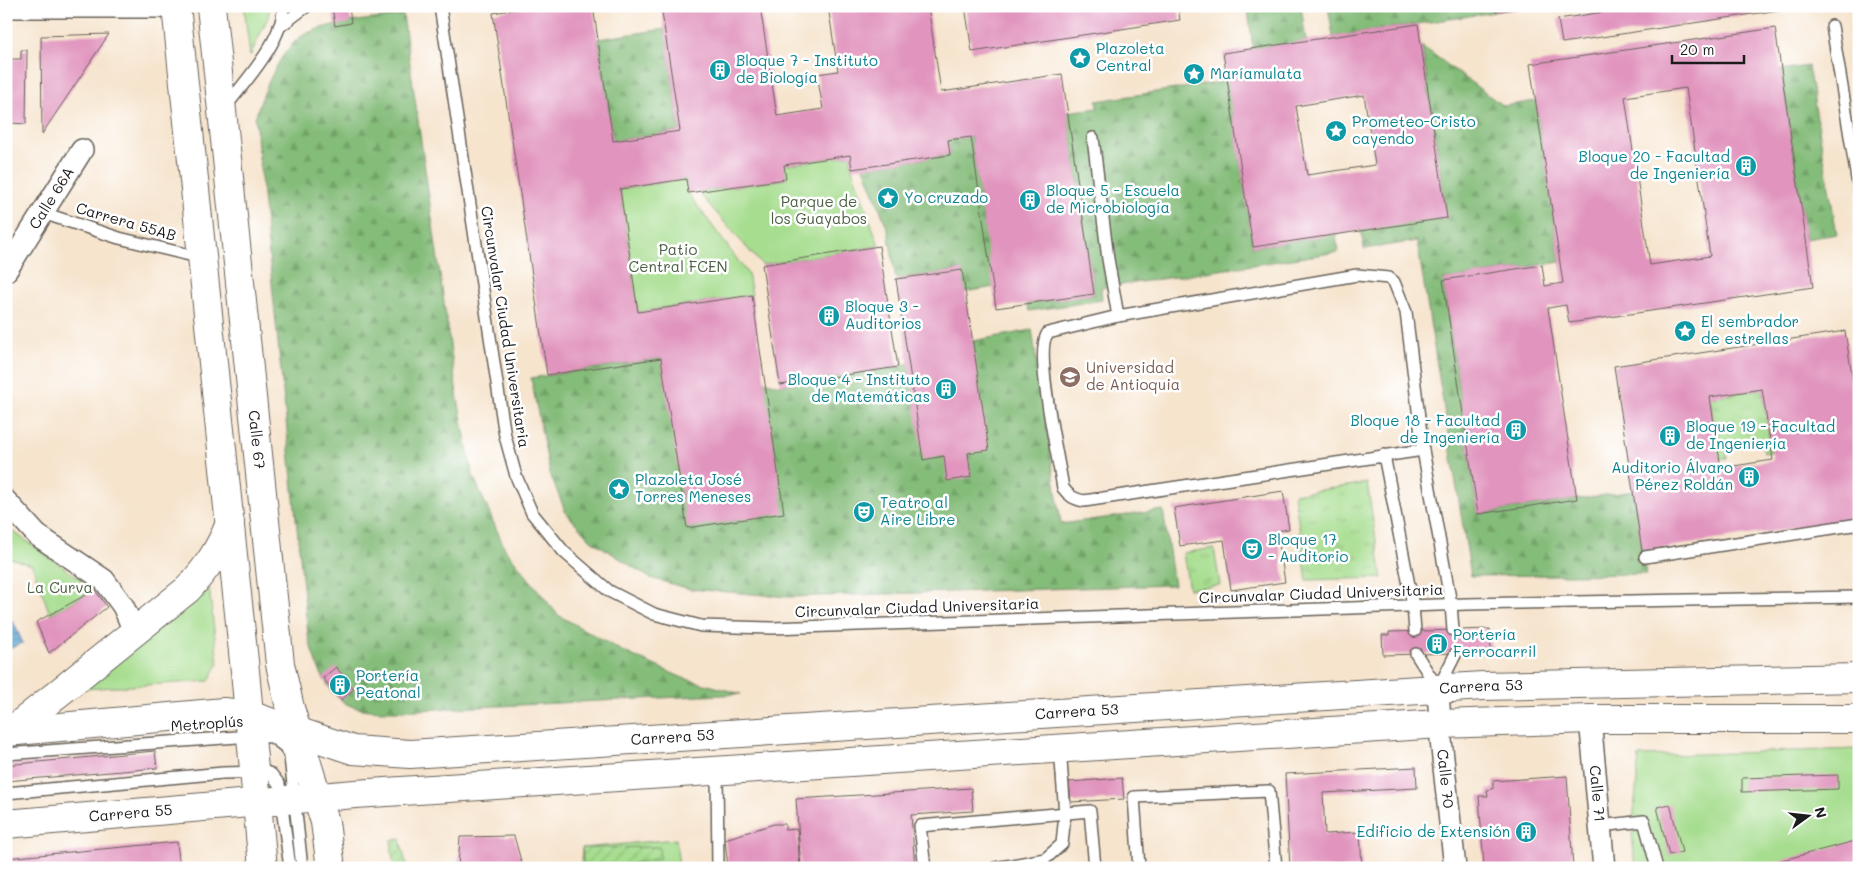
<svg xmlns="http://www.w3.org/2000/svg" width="1865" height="874" font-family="Mali,sans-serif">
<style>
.grass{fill:url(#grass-tufts);stroke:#617c55}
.forest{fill:url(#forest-firs);stroke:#506c4a}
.park{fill:#a6dd8e;stroke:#617c55}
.garden{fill:url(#garden-furrows);stroke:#617c55}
.water{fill:url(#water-rules);stroke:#3b5f76}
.building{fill:#e194be;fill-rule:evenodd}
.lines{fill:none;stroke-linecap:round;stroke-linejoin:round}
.lane-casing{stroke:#68625a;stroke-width:14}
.street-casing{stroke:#68625a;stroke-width:24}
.secondary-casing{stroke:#68625a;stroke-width:30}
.lane{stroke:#fff;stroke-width:11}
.street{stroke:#fff;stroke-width:21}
.secondary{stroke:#fff;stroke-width:28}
.labels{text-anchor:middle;stroke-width:5;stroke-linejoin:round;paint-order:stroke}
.culture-label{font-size:15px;fill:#0d838f;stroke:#fff;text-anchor:start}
.street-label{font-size:15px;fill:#1c1c1c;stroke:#fff}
.park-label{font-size:15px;fill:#4c6044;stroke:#fff}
.education-label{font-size:15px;fill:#785e54;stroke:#fff;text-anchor:start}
</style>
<defs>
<pattern id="grass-tufts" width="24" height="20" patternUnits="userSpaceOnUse" patternTransform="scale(1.25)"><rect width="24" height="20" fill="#a6dd8e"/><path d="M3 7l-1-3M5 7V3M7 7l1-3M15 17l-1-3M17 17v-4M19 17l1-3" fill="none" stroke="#8ebd7a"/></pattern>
<pattern id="forest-firs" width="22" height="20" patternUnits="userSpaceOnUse" patternTransform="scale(1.25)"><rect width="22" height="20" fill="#84bc79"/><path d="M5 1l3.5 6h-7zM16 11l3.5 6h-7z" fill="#71a168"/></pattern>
<pattern id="garden-furrows" width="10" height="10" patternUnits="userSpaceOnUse" patternTransform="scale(1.25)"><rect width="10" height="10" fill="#a6dd8e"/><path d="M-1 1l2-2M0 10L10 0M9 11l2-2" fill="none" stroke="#8ebd7a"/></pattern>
<pattern id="water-rules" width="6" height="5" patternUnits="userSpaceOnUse" patternTransform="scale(1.25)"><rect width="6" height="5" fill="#5aa2d1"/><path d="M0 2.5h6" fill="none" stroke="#4a83a9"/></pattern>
</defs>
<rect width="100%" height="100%" fill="#fff"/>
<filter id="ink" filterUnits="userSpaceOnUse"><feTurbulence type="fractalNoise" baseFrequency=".02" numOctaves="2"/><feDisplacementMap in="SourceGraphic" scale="10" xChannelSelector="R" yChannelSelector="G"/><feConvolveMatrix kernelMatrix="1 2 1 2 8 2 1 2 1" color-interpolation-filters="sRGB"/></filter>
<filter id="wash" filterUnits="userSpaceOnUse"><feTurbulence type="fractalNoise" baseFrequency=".0096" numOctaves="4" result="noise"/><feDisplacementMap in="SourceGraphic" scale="20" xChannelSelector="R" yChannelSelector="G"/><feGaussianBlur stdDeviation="1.12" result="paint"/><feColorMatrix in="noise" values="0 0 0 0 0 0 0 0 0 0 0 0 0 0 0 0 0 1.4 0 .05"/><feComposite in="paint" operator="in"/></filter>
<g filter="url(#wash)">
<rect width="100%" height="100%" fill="#f6e4cd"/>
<g class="grass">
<polygon points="1762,389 1771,452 1764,453 1762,443 1726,449 1727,458 1719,459 1710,397"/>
<polygon points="1367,483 1382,578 1307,580 1294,494"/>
<polygon points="1214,548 1220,585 1189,589 1183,553"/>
</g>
<g class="forest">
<polygon points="1276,6 1301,6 1306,41 1253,49 1248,10"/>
<polygon points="1328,6 1494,6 1495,12 1333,37"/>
<path d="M403,15l54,379 15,79 33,76 53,66 64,36 61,27 58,16 -344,17c-14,0 -29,0 -43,-4 -26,-7 -41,-48 -46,-72l-53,-517c8,-25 24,-67 47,-82 25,-15 73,-16 101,-21z"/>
<polygon points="665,29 680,131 613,141 598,39"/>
<polygon points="1422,46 1503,106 1536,101 1560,262 1443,280 1478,514 1633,491 1646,574 1471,576 1417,241 1364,249 1361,230 1447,218"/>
<polygon points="1808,66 1837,234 1806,239 1781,70"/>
<polygon points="1228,81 1253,247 1336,234 1338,252 1101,288 1102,300 1029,311 1027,304 1094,294 1067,112 1098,108 1097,101"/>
<polygon points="971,137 994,287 965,292 961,270 896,279 888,230 864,167 950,155 948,140"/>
<polygon points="1032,330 1061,524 1163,510 1174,585 789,597 690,589 650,578 591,540 566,513 550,474 531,378 661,358 780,385 898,367 973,341"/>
</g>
<g class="park">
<polygon points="244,6 270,6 268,17 250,56"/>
<polygon points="850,155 852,169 879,246 762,265 698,192 786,179 784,165"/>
<polygon points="686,179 688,193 748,274 752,295 638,312 620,189"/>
<polygon points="6,527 7,527 95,590 50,614 32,565 6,557"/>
<polygon points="209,587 218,664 209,681 84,689"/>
<polygon points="1859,749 1859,868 1635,868 1632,833 1639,756"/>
<polygon points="676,839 679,868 581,868 582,848"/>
</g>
<g class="garden">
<polygon points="400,839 407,868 394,868 391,840"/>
<polygon points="659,847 660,858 611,868 584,868 582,848"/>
</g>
<polygon class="water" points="13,621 23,643 6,650 6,624"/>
<g id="blocks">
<g class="building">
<polygon points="332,6 349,6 351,23 335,26"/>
<polygon points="535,6 593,6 613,141 680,131 661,6 760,6 777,116 823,109 817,74 838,71 828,6 928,6 941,92 1062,74 1094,294 996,308 971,137 948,140 950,155 852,169 850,155 784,165 786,179 688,193 686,179 620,189 638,312 752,295 784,513 687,528 661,358 547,375 493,13"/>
<polygon points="965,6 1178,6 1180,20 972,52"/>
<polygon points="1494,6 1528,6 1528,7 1495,12"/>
<polygon points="1643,6 1799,6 1799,7 1562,43 1558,19"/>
<path d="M1418,24l29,194 -194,29 -30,-194zM1364,95l11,70 -68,10 -11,-69z"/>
<path d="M1775,28l38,259 -244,36 -3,-18 -18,3 29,191 -99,15 -35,-234 99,-15 3,21 18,-3 -33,-219zM1686,88l24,168 -60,9 -25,-168z"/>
<polygon points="109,34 42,134 41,36"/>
<polygon points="21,50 27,50 26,124 9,123 9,120 6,120 6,59 21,59"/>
<polygon points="879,246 898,367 780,385 762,265"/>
<polygon points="962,270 989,450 968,453 971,477 947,481 944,456 923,460 896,279"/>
<path d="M1845,331l14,89v98l-217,33 -28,-185zM1762,389l11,71 -52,8 -11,-71z"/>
<polygon points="1283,491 1289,529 1277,531 1285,582 1231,590 1224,540 1180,546 1174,508"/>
<polygon points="95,590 107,607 49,653 36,622"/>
<polygon points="1490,629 1491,652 1383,655 1382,635 1389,635 1389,632"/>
<polygon points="336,667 354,689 341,700 323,678"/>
<polygon points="155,751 157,768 6,781 6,765"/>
<polygon points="1416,767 1417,788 1323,793 1325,834 1360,832 1362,868 1290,868 1285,774"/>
<polygon points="1838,775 1838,789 1742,792 1742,778"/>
<polygon points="1567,776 1573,868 1484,868 1479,796 1488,796 1487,790 1493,789 1493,781"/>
<polygon points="1122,778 1124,799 1071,802 1069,782"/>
<polygon points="971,788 973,811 911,815 915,868 801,868 796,799"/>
<polygon points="1670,804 1682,852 1669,855 1657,807"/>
<polygon points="774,824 785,824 785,830 797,829 800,868 728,868 725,839"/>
<polygon points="514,836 523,868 458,868 460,837"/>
<polygon points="1859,840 1859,868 1756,868 1756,867"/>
<polygon points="177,842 180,868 6,868 6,858"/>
</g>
</g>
</g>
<g filter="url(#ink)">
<use href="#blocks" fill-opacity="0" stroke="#68625a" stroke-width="1"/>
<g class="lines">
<g class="lane-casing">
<g id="lane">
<polyline points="440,6 505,436 516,476 532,513 564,552 609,591 654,614 701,626 772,628 1467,604 1859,597"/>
<polyline points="1832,26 1859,191"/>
<polyline points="279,27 307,6"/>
<path d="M226,106c19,-24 59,-68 57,-100"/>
<polyline points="1093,138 1108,259 1118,316"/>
<polyline points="43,213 119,238 202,258"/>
<path d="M1357,275l32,3 5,4 12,30 17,138 -339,51c-10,-2 -15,-5 -21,-13 -4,-27 -30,-139 -15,-155l70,-17z"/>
<polyline points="1423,450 1451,604 1453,630"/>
<polyline points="1384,455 1413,606 1415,631"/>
<polyline points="1645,557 1859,524"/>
<polyline points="1416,654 1437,687"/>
<polyline points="1439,687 1456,653"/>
<polyline points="6,754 251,736 272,737 285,747 290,757 302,868"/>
<polyline points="717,770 718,868"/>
<polyline points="6,793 223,773 266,772 271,774 279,784 290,868"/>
<polyline points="1600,826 1644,821 1657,868"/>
<polyline points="925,868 920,826 1090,811 1095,868"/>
<polyline points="995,868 1045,859 1062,844 1065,814 1060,748"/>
<polyline points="1139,868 1134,797 1269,791 1276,868"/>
</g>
</g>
<g class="street-casing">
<g id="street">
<polyline points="6,7 176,7"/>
<path id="s1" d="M6,271l76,-121"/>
<polyline points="6,501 37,535 104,580 123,606 135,633"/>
<path id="s2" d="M1438,689l3,51 14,128"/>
<path id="s3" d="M1590,719l14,149"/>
</g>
</g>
<g class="secondary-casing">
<g id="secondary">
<polyline points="176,6 245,671 263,868"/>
<path id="s4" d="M211,6l69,658 10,44 35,114 6,46"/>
<path id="s5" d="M6,732l218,-20 25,3 104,35 57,4 1073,-68 376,-8"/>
<path d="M10,732l178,-143c19,-21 32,-40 42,-66"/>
<path id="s6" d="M6,824l349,-30 1085,-70 150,-5h269"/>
</g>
</g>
<use href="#lane" class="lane"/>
<use href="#street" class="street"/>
<use href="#secondary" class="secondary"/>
</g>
</g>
<defs>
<g id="sight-disc" transform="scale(1.125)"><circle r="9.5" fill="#0f9aa8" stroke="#fff"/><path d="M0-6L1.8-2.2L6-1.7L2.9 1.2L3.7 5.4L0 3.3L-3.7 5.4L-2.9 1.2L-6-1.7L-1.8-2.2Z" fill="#fff"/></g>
<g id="building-disc" transform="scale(1.125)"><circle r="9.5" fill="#0f9aa8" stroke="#fff"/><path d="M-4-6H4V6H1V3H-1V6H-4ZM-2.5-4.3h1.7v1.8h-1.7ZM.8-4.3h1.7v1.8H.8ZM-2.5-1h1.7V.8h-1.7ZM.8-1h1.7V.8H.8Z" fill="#fff"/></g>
<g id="university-disc" transform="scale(1.125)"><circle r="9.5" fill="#8d6e63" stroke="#fff"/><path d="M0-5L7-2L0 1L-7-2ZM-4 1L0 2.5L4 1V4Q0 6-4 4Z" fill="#fff"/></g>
<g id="theatre-disc" transform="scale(1.125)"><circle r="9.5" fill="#0f9aa8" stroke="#fff"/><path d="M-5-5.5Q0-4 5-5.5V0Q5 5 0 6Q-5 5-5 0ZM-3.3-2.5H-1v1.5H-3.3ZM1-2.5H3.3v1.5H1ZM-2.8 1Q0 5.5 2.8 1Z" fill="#fff"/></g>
</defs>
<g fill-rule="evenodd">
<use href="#sight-disc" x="1080" y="58"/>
<use href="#building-disc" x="720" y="70"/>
<use href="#sight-disc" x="1194" y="74"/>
<use href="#sight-disc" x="1336" y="131"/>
<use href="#building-disc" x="1746" y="166"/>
<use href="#sight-disc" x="888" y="198"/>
<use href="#building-disc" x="1030" y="200"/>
<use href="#building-disc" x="829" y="316"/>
<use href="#sight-disc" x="1685" y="331"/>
<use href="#university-disc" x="1070" y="377"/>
<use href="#building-disc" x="946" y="389"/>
<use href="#building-disc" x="1516" y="430"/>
<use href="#building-disc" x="1670" y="436"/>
<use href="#building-disc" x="1749" y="477"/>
<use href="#sight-disc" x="619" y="489"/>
<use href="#theatre-disc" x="864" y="512"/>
<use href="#theatre-disc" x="1252" y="549"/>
<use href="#building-disc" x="1437" y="644"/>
<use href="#building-disc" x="340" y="685"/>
<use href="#building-disc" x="1526" y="832"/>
</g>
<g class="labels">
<g class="culture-label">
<text x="1096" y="54">Plazoleta<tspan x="1096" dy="17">Central</tspan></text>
<text x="736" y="66">Bloque 7 - Instituto<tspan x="736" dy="17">de Biología</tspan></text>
<text x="1210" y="79">Maríamulata</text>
<text x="1352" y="127">Prometeo-Cristo<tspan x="1352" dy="17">cayendo</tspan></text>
<text x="1730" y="162" text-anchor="end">Bloque 20 - Facultad<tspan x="1730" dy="17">de Ingeniería</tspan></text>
<text x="1046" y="196">Bloque 5 - Escuela<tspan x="1046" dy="17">de Microbiología</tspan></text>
<text x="904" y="203">Yo cruzado</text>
<text x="845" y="312">Bloque 3 -<tspan x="845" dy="17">Auditorios</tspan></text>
<text x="1701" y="327">El sembrador<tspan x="1701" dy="17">de estrellas</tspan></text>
<text x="930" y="385" text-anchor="end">Bloque 4 - Instituto<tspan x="930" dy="17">de Matemáticas</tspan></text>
<text x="1500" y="426" text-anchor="end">Bloque 18 - Facultad<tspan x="1500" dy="17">de Ingeniería</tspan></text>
<text x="1686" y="432">Bloque 19 - Facultad<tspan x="1686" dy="17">de Ingeniería</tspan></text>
<text x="1733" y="473" text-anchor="end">Auditorio Álvaro<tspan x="1733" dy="17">Pérez Roldán</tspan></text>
<text x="635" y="485">Plazoleta José<tspan x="635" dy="17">Torres Meneses</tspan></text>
<text x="880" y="508">Teatro al<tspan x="880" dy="17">Aire Libre</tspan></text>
<text x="1268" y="545">Bloque 17<tspan x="1268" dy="17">- Auditorio</tspan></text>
<text x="1453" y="640">Portería<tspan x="1453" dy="17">Ferrocarril</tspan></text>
<text x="356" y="681">Portería<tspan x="356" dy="17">Peatonal</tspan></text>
<text x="1510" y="837" text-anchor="end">Edificio de Extensión</text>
</g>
<g class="street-label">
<text dy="5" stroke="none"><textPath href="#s1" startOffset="86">Calle 66A</textPath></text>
<text transform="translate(126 222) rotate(16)" y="5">Carrera 55AB</text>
<text transform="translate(505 327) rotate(81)" y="5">Circunvalar Ciudad Universitaria</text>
<text dy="5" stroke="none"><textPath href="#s4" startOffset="436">Calle 67</textPath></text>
<text transform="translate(1321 594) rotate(-2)" y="5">Circunvalar Ciudad Universitaria</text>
<text transform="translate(917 608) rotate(-2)" y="5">Circunvalar Ciudad Universitaria</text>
<text dy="5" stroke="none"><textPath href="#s5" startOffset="1484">Carrera 53</textPath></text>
<text dy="5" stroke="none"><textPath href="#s5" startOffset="1079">Carrera 53</textPath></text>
<text transform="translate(207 724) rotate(-4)" y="5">Metroplús</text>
<text dy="5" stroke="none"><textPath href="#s5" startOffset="674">Carrera 53</textPath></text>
<text dy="5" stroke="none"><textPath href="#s2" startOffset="90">Calle 70</textPath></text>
<text dy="5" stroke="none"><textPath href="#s3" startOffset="75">Calle 71</textPath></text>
<text dy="5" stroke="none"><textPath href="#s6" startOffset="125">Carrera 55</textPath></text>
</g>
<g class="park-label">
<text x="819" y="207">Parque de<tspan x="819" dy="17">los Guayabos</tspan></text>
<text x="678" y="255">Patio<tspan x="678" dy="17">Central FCEN</tspan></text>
<text x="60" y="593">La Curva</text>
</g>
<g class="education-label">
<text x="1086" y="373">Universidad<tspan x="1086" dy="17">de Antioquia</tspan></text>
</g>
</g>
<rect width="1865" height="874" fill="none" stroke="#fff" stroke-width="25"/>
<g transform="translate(1808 816) rotate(75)" stroke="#ffffff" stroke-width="4" paint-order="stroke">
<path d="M0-4L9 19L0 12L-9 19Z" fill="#1c1c1c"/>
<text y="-8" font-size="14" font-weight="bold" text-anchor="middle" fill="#1c1c1c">N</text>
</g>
<path d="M1672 55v8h72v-8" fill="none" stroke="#1c1c1c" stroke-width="2.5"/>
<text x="1680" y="55" font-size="15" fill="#1c1c1c" stroke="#ffffff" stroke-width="4" paint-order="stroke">20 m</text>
</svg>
